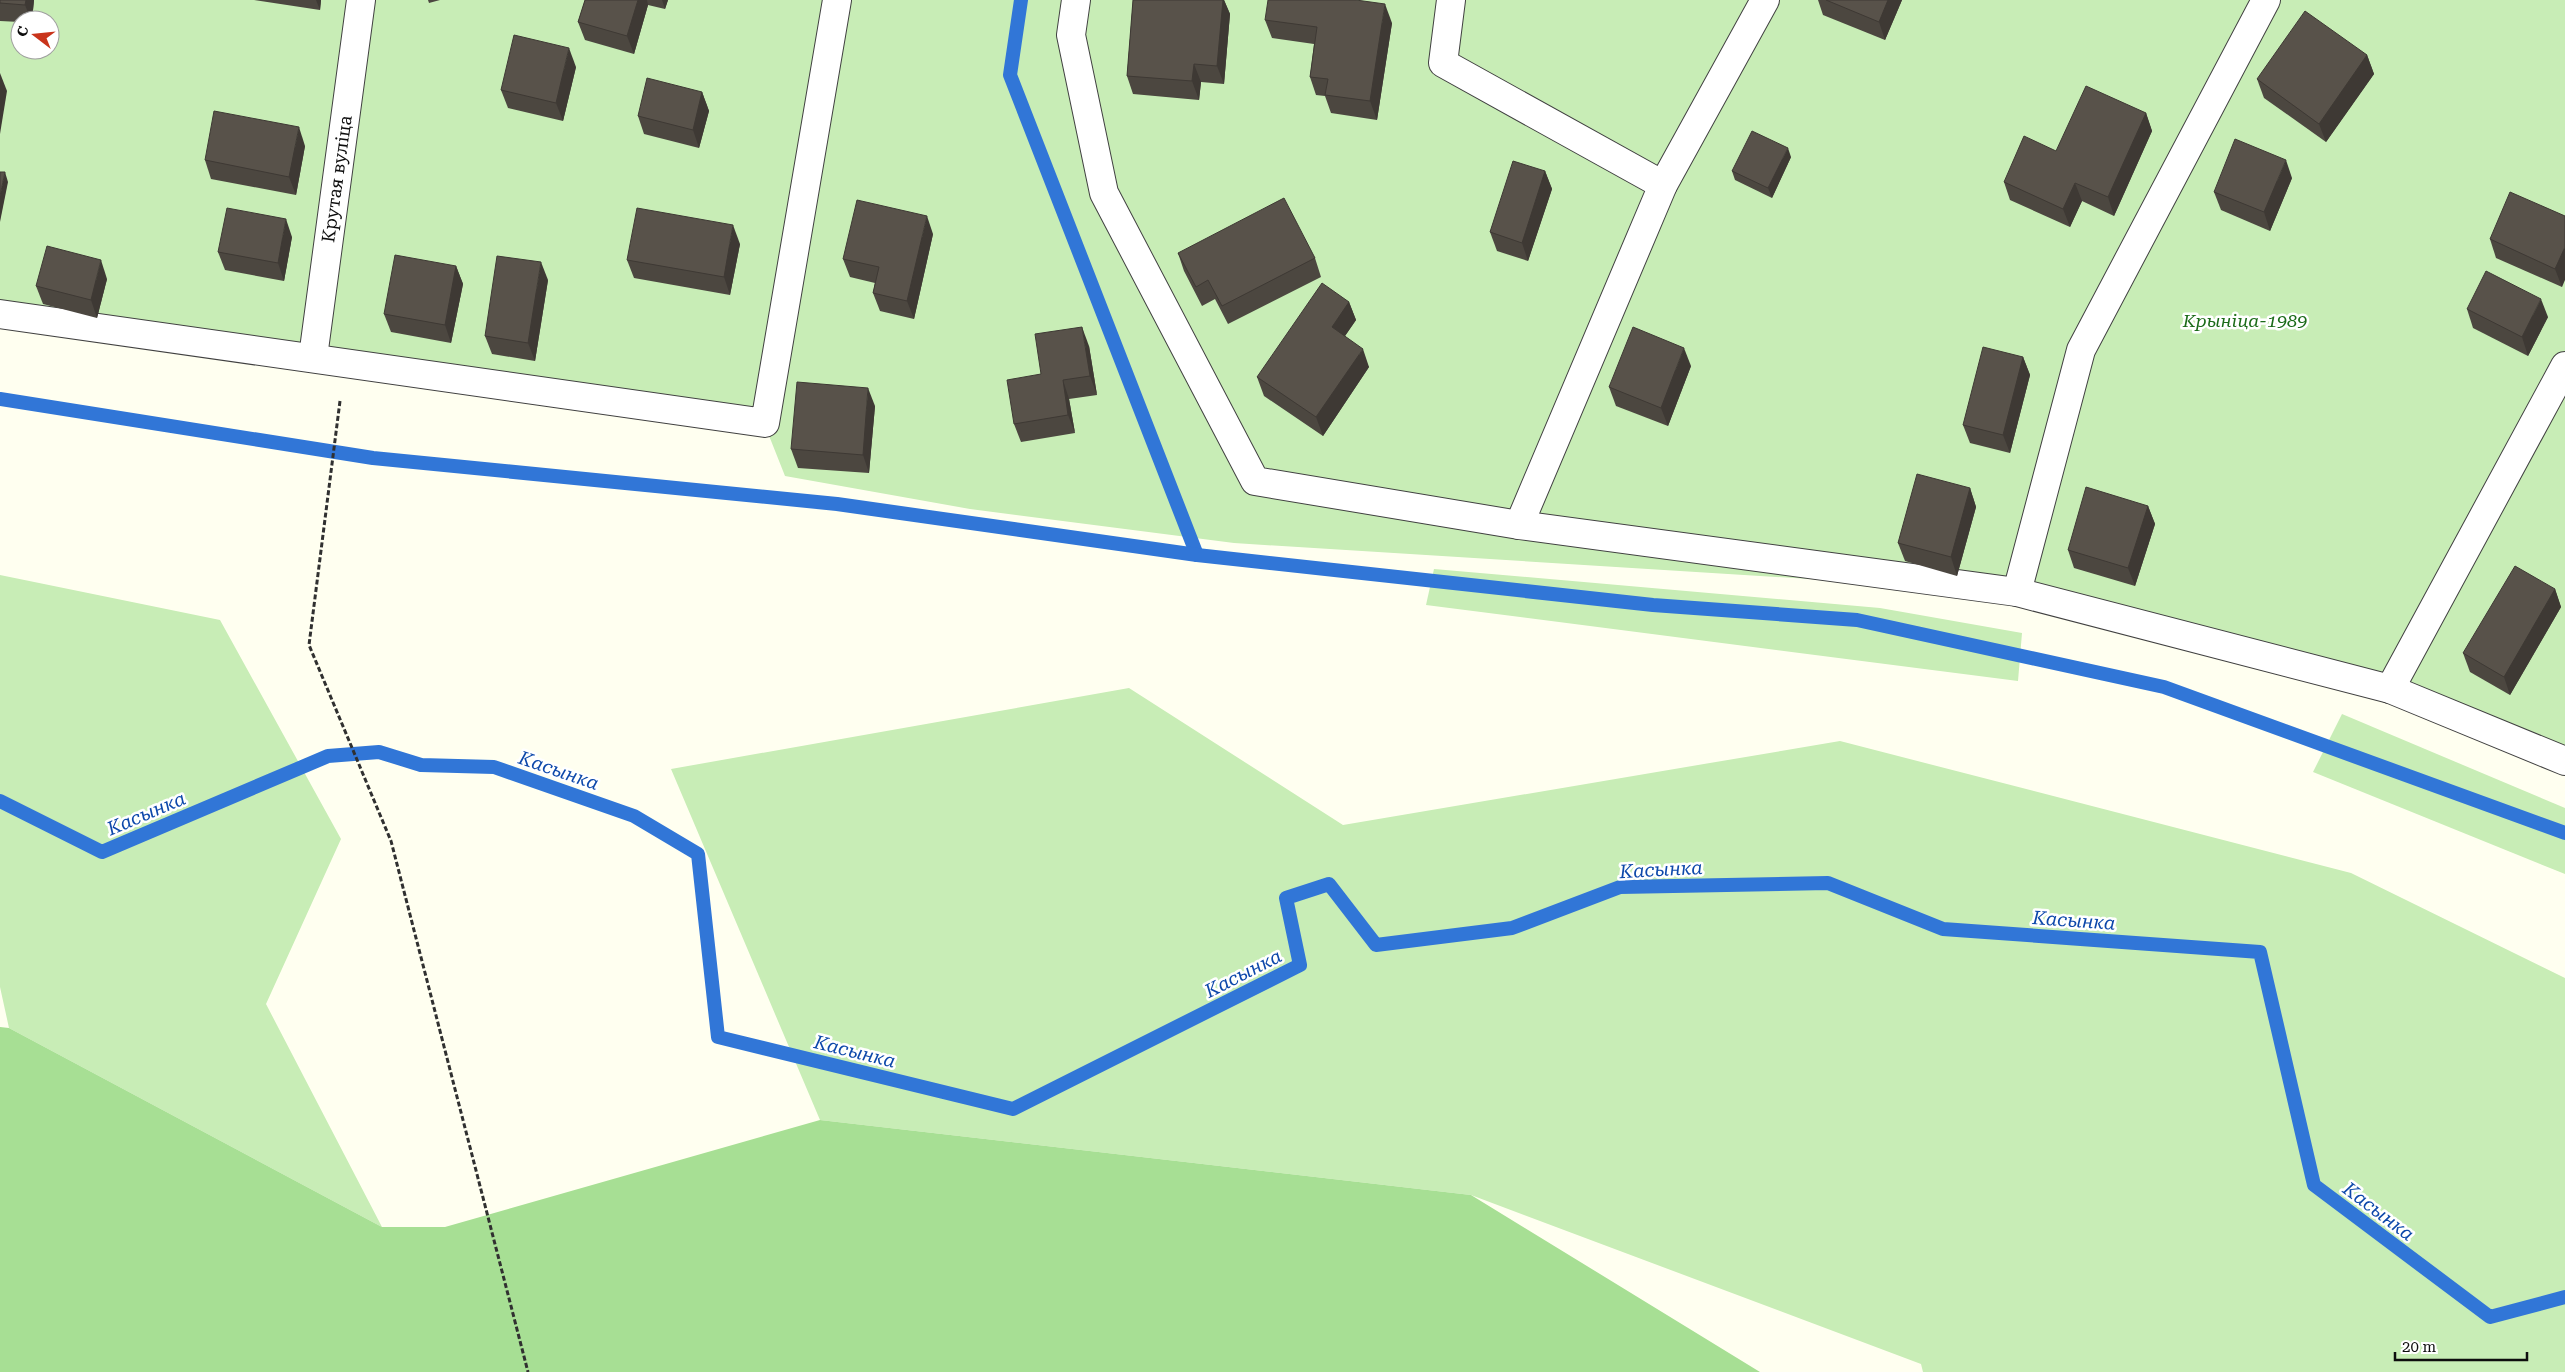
<svg xmlns="http://www.w3.org/2000/svg" width="2565" height="1372" font-family="'Roboto Serif',serif">
<style>
.green{fill:#c8edb6;fill-rule:evenodd}
.forest{fill:#a7df94}
.lines{fill:none;stroke-linecap:round;stroke-linejoin:round}
.stream{stroke:#3176d7;stroke-width:14}
.minor-casing{stroke:#414141;stroke-width:30}
.path{stroke:#303030;stroke-width:3;stroke-dasharray:5 2.5;stroke-linecap:butt}
.minor{stroke:#fff;stroke-width:28}
.wall{fill:#4c4740}
.shaded-wall{fill:#3e3934}
.building{fill:#58524a;stroke:#3e3934}
.labels{text-anchor:middle;stroke-width:5;stroke-linejoin:round;paint-order:stroke}
.street-label{font-size:18px;fill:#0e0e0e;stroke:#fff}
.park-label{font-size:18px;font-style:italic;fill:#1b6b19;stroke:#fff}
.water-label{font-size:19px;font-style:italic;fill:#0d48aa;stroke:#fff}
</style>
<rect width="100%" height="100%" fill="#fffff0"/>
<g class="green">
<path d="M0,0h2565v761l-175,-72 -373,-97 -783,-49 -264,-34 -185,-33 -21,-53 -764,-109zM20,20h30v30h-30z"/>
<polygon points="1434,569 1880,608 2022,633 2018,681 1426,605"/>
<polygon points="0,575 220,620 341,839 266,1004 382,1227 9,1028 0,987"/>
<polygon points="1129,688 1343,825 1840,741 2351,873 2565,978 2565,1372 1923,1372 1921,1364 1471,1195 820,1120 671,769"/>
<polygon points="2342,714 2565,808 2565,874 2313,772"/>
</g>
<polygon class="forest" points="0,1027 9,1028 382,1227 445,1227 820,1120 1471,1195 1760,1372 0,1372"/>
<g class="lines">
<g class="stream">
<polyline points="1021,0 1010,75 1197,555"/>
<polyline points="0,399 373,458 837,504 1197,555 1653,605 1857,620 2164,687 2565,833"/>
<polyline points="0,801 102,852 328,756 379,752 421,765 494,767 634,816 698,854 718,1037 1013,1109 1300,965 1286,898 1329,884 1376,945 1512,928 1620,887 1828,883 1943,929 2260,952 2314,1185 2490,1317 2565,1297"/>
</g>
<g class="minor-casing">
<g id="minor">
<polyline points="1076,0 1071,35 1104,193 1255,481 1519,525 2017,592 2390,689 2565,761"/>
<polyline points="1451,0 1443,63 1663,185"/>
<polyline points="0,314 765,423 837,0"/>
<polyline points="313,357 361,0"/>
<polyline points="1519,525 1663,185 1765,0"/>
<polyline points="2017,592 2081,350 2266,0"/>
<polyline points="2390,689 2565,366"/>
</g>
</g>
<polyline class="path" points="340,401 309,645 391,841 528,1372"/>
<use href="#minor" class="minor"/>
</g>
<g class="wall">
<polygon points="0,0 34,0 32,20 20,20 20,22 0,21"/>
<polygon points="254,0 321,0 320,10"/>
<polygon points="428,0 440,0 429,3"/>
<polygon points="585,0 668,0 665,9 648,5 634,54 585,40 578,22"/>
<polygon points="1133,0 1224,0 1230,14 1224,84 1201,82 1199,100 1133,94 1127,76"/>
<polygon points="1818,0 1902,0 1885,40 1823,15"/>
<polygon points="1265,20 1392,23 1377,120 1331,113 1325,96 1316,95 1310,77 1314,44 1272,38"/>
<polygon points="2367,55 2374,74 2326,142 2264,98 2257,79"/>
<polygon points="576,67 563,121 508,108 501,90"/>
<polygon points="702,92 709,111 699,148 644,134 638,116"/>
<polygon points="2146,113 2152,131 2114,216 2082,201 2070,227 2010,200 2004,182 2056,151"/>
<polygon points="305,146 296,195 211,179 205,160"/>
<polygon points="1791,157 1772,198 1735,180 1732,171"/>
<polygon points="1545,171 1552,189 1528,261 1497,251 1490,232"/>
<polygon points="2292,178 2270,231 2221,210 2214,192"/>
<polygon points="2565,216 2562,287 2496,258 2490,239"/>
<polygon points="933,234 914,319 880,311 873,293 875,283 850,277 843,259"/>
<polygon points="292,237 284,281 225,270 218,252"/>
<polygon points="740,244 730,295 634,278 627,260"/>
<polygon points="1178,253 1315,258 1321,277 1228,324 1215,299 1202,306 1184,271"/>
<polygon points="456,266 463,284 451,343 391,332 384,314"/>
<polygon points="107,279 97,318 43,304 36,286"/>
<polygon points="548,280 535,361 492,354 485,336"/>
<polygon points="1349,302 1356,320 1345,336 1369,367 1323,436 1264,396 1257,377"/>
<polygon points="2467,309 2548,317 2528,356 2473,328"/>
<polygon points="1089,346 1097,395 1069,399 1075,433 1021,442 1014,424 1041,374"/>
<polygon points="2023,357 2030,375 2010,453 1970,443 1963,425"/>
<polygon points="1691,366 1668,426 1616,406 1609,387"/>
<polygon points="875,406 869,473 798,468 791,449"/>
<polygon points="1970,488 1976,507 1957,576 1905,561 1898,543"/>
<polygon points="2148,506 2155,524 2135,586 2074,568 2068,550"/>
<polygon points="2555,589 2561,607 2510,695 2470,672 2463,653"/>
</g>
<g class="shaded-wall">
<polygon points="26,0 34,0 32,20 31,20 25,5"/>
<polygon points="316,0 321,0 320,10"/>
<polygon points="638,0 647,0 648,5 634,54 627,36"/>
<polygon points="662,0 668,0 665,9"/>
<polygon points="1223,0 1224,0 1230,14 1224,84 1217,66"/>
<polygon points="1888,0 1902,0 1885,40 1879,22"/>
<polygon points="1385,4 1392,23 1377,120 1370,101"/>
<polygon points="569,48 576,67 563,121 556,103"/>
<polygon points="2367,55 2374,74 2326,142 2319,124"/>
<polygon points="1194,64 1201,82 1199,100 1192,81"/>
<polygon points="0,73 7,91 0,134"/>
<polygon points="702,92 709,111 699,148 693,130"/>
<polygon points="2146,113 2152,131 2114,216 2108,197"/>
<polygon points="299,127 305,146 296,195 289,177"/>
<polygon points="1788,148 1791,157 1772,198 1768,188"/>
<polygon points="2286,160 2292,178 2270,231 2264,212"/>
<polygon points="1545,171 1552,189 1528,261 1522,243"/>
<polygon points="5,172 8,182 0,222 0,196"/>
<polygon points="2075,183 2082,201 2070,227 2063,209"/>
<polygon points="927,216 933,234 914,319 907,301"/>
<polygon points="286,219 292,237 284,281 278,263"/>
<polygon points="733,225 740,244 730,295 724,277"/>
<polygon points="2565,247 2565,280 2562,287 2555,269"/>
<polygon points="101,260 107,279 97,318 91,300"/>
<polygon points="541,262 548,280 535,361 528,343"/>
<polygon points="456,266 463,284 451,343 445,325"/>
<polygon points="2541,299 2548,317 2528,356 2522,337"/>
<polygon points="1349,302 1356,320 1338,346 1332,327"/>
<polygon points="1082,327 1089,346 1097,395 1090,376"/>
<polygon points="1684,348 1691,366 1668,426 1661,408"/>
<polygon points="1363,349 1369,367 1323,436 1316,417"/>
<polygon points="2023,357 2030,375 2010,453 2003,435"/>
<polygon points="1063,380 1069,399 1075,433 1068,415"/>
<polygon points="868,388 875,406 869,473 863,455"/>
<polygon points="1970,488 1976,507 1957,576 1951,557"/>
<polygon points="2148,506 2155,524 2135,586 2128,568"/>
<polygon points="2555,589 2561,607 2510,695 2504,677"/>
</g>
<g class="building">
<polygon points="0,0 26,0 25,5 0,3"/>
<polygon points="585,0 638,0 627,36 578,22"/>
<polygon points="1133,0 1223,0 1217,66 1194,64 1192,81 1127,76"/>
<polygon points="1268,0 1356,0 1385,4 1370,101 1325,95 1328,79 1310,77 1317,27 1265,20"/>
<polygon points="1826,0 1888,0 1879,22"/>
<polygon points="2305,11 2367,55 2319,124 2257,79"/>
<polygon points="514,35 569,48 556,103 501,90"/>
<polygon points="647,78 702,92 693,130 638,116"/>
<polygon points="2086,86 2146,113 2108,197 2075,183 2063,209 2004,182 2024,136 2056,151"/>
<polygon points="214,111 299,127 289,177 205,160"/>
<polygon points="1752,131 1788,148 1768,188 1732,171"/>
<polygon points="2235,139 2286,160 2264,212 2214,192"/>
<polygon points="1513,161 1545,171 1522,243 1490,232"/>
<polygon points="0,172 5,172 0,196"/>
<polygon points="2510,192 2565,216 2565,247 2555,269 2490,239"/>
<polygon points="1284,198 1315,258 1222,306 1208,280 1196,287 1178,253"/>
<polygon points="857,200 927,216 907,301 873,293 879,267 843,259"/>
<polygon points="227,208 286,219 278,263 218,252"/>
<polygon points="637,208 733,225 724,277 627,260"/>
<polygon points="47,246 101,260 91,300 36,286"/>
<polygon points="395,255 456,266 445,325 384,314"/>
<polygon points="497,256 541,262 528,343 485,336"/>
<polygon points="2486,271 2541,299 2522,337 2467,309"/>
<polygon points="1322,283 1349,302 1332,327 1363,349 1316,417 1257,377"/>
<polygon points="1082,327 1090,376 1063,380 1068,415 1014,424 1007,380 1041,374 1035,334"/>
<polygon points="1633,327 1684,348 1661,408 1609,387"/>
<polygon points="1983,347 2023,357 2003,435 1963,425"/>
<polygon points="797,382 868,388 863,455 791,449"/>
<polygon points="1917,474 1970,488 1951,557 1898,543"/>
<polygon points="2086,487 2148,506 2128,568 2068,550"/>
<polygon points="2515,566 2555,589 2504,677 2463,653"/>
</g>
<g class="labels">
<g class="street-label">
<text transform="translate(337 179) rotate(-82)" y="6">Крутая вуліца</text>
</g>
<g class="park-label">
<text x="2245" y="327">Крыніца-1989</text>
</g>
<g class="water-label">
<text transform="translate(559 770) rotate(19)" y="7">Касынка</text>
<text transform="translate(146 813) rotate(-23)" y="7">Касынка</text>
<text transform="translate(1661 869) rotate(-3)" y="7">Касынка</text>
<text transform="translate(2074 920) rotate(4)" y="7">Касынка</text>
<text transform="translate(1243 973) rotate(-27)" y="7">Касынка</text>
<text transform="translate(855 1051) rotate(14)" y="7">Касынка</text>
<text transform="translate(2379 1211) rotate(37)" y="7">Касынка</text>
</g>
</g>
<g transform="translate(35 35) rotate(286)"><circle r="24" fill="#ffffff" stroke="#9f9f9f"/>
<path d="M0-4L9 19L0 12L-9 19Z" fill="#c9341b"/>
<text y="-8" font-size="14" font-weight="bold" text-anchor="middle" fill="#0e0e0e">С</text>
</g>
<path d="M2395 1352v8h132v-8" fill="none" stroke="#0e0e0e" stroke-width="2.5"/>
<text x="2402" y="1352" font-size="15" fill="#0e0e0e" stroke="#ffffff" stroke-width="4" paint-order="stroke">20 m</text>
</svg>
